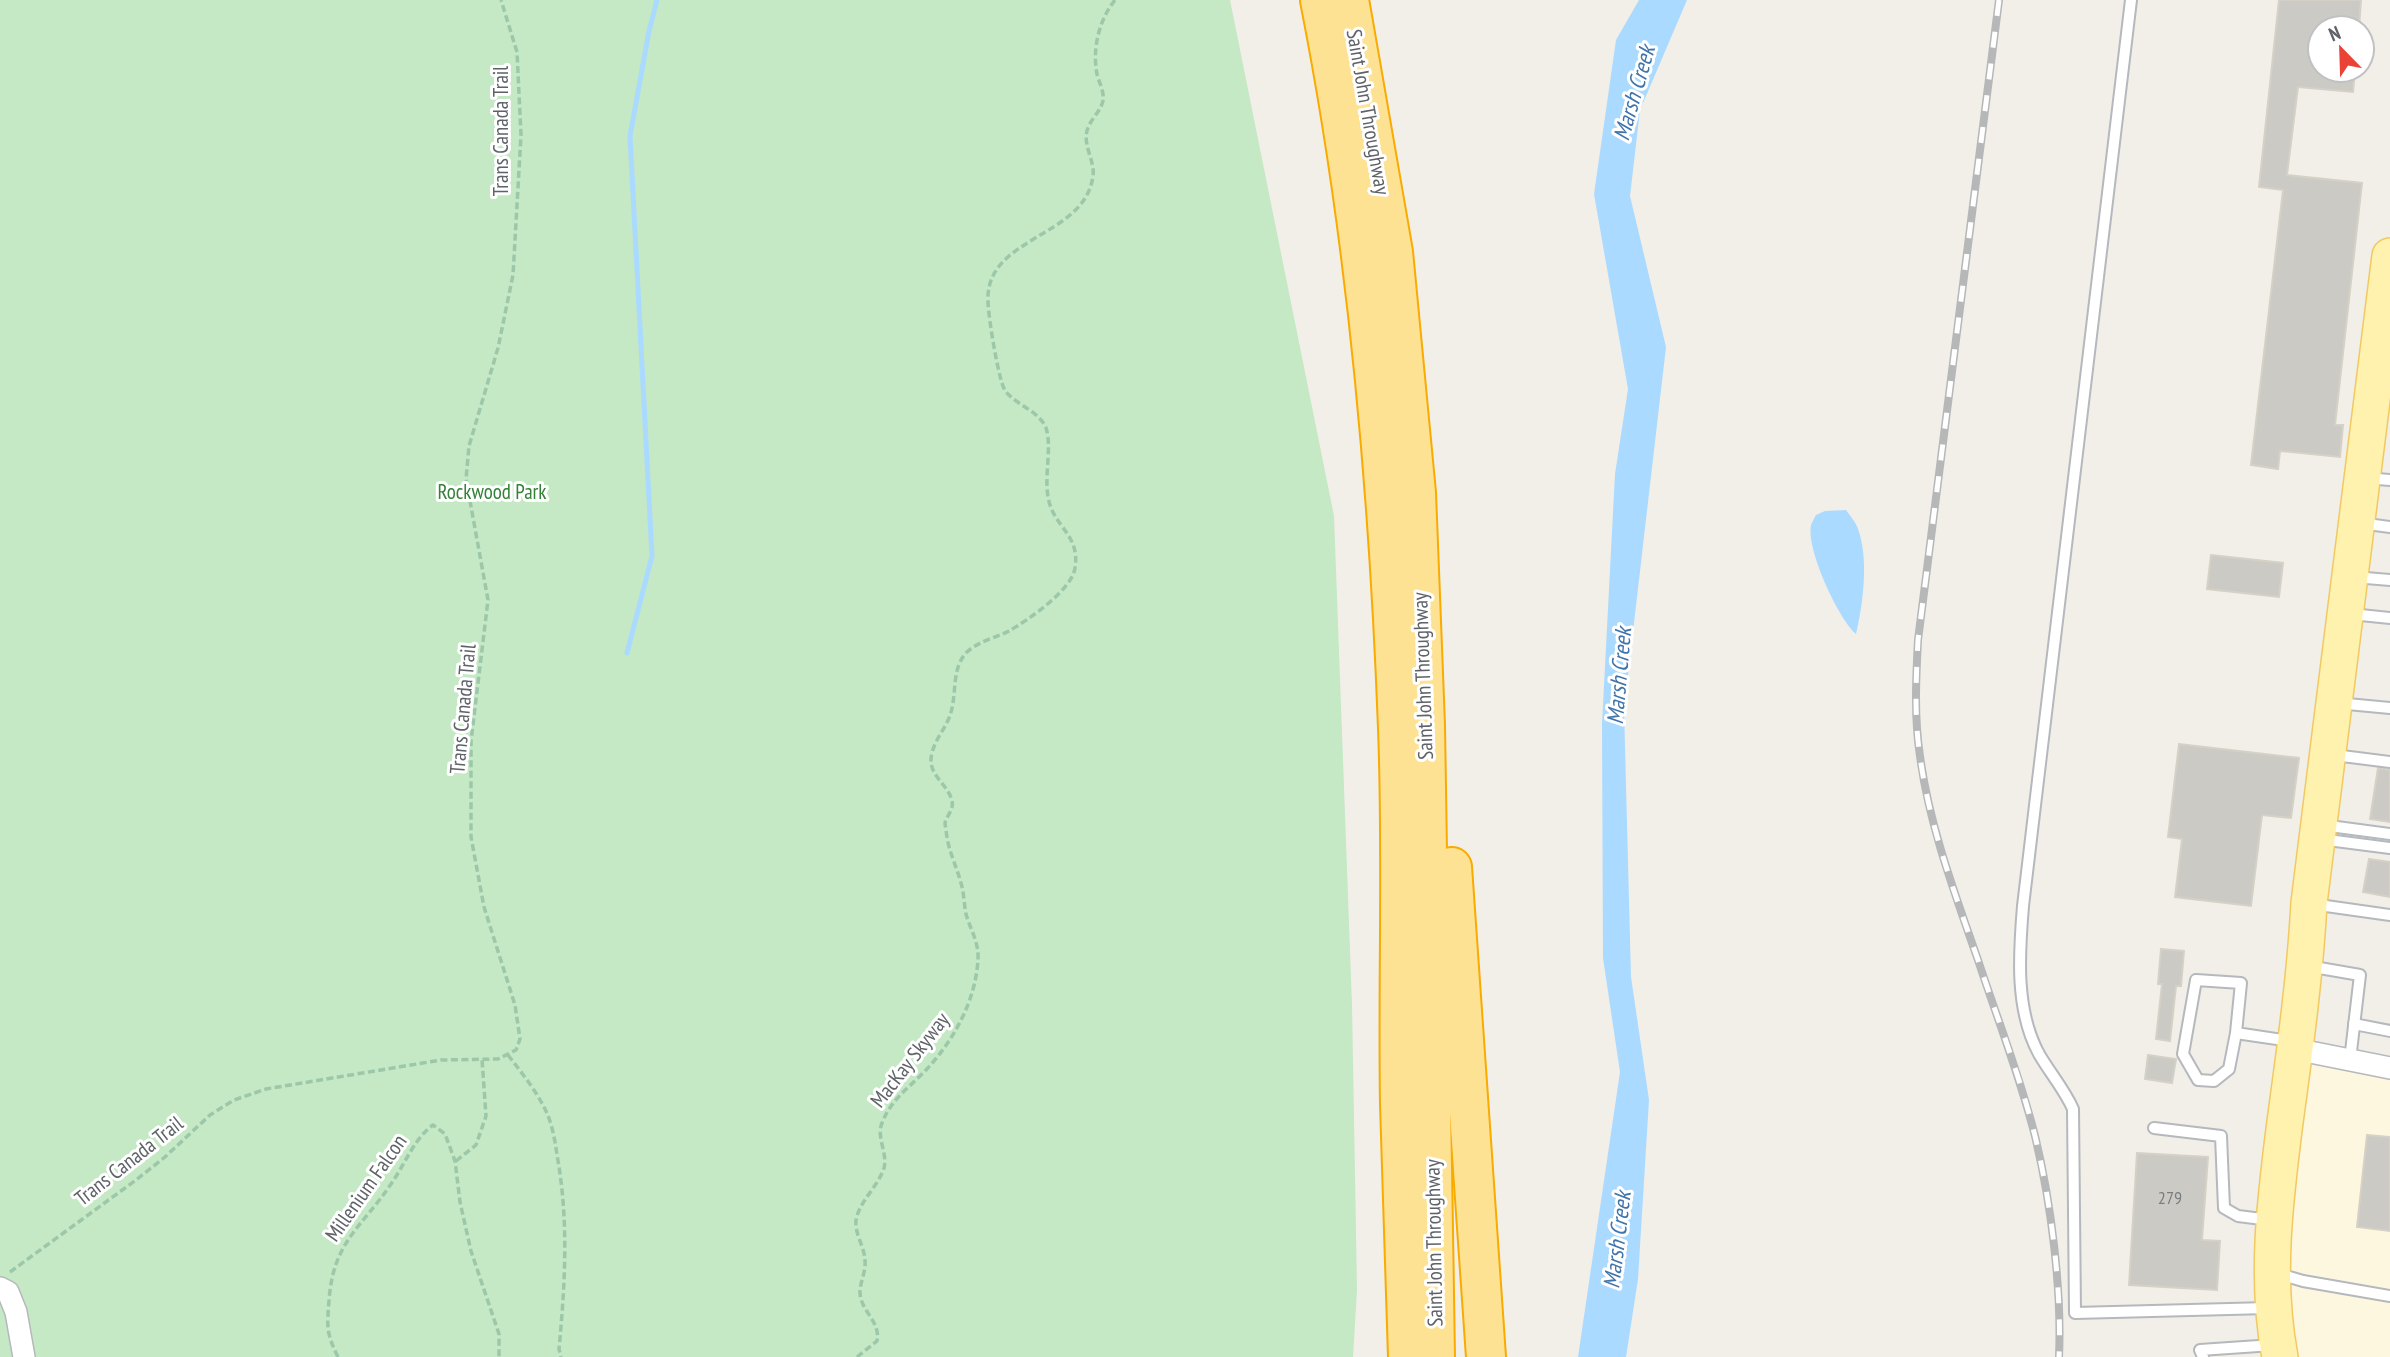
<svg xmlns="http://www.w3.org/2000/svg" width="2390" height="1357" font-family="'PT Sans Narrow',sans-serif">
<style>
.commercial{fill:#fef7e0}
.green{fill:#c5e8c5}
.water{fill:#aadaff}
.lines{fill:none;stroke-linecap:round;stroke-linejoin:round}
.stream{stroke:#aadaff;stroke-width:5}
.building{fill:#cccac5;stroke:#d6d1c6;stroke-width:2}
.service-casing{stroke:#b5b8bc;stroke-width:14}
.minor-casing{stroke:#b5b8bc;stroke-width:24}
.primary-casing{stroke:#f2c960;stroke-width:38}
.motorway-casing{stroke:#f9ab00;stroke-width:42}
.path{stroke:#9cc7a9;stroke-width:3.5;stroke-dasharray:7 3.5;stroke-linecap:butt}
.service{stroke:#fff;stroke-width:10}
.minor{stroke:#fff;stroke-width:21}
.primary{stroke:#fff2af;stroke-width:35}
.motorway{stroke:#fde293;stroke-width:38}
.rail-casing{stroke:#b6b7b8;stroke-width:8}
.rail{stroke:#fff;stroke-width:5;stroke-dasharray:16;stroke-linecap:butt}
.labels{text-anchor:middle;stroke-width:6;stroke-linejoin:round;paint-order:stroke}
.number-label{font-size:18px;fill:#7a7d7f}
.street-label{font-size:21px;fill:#5f6368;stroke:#fff}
.park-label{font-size:21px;fill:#348238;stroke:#fff}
.water-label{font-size:23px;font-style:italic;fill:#4174aa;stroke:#fff}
</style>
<rect width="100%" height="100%" fill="#f1efe8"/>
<polygon class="commercial" points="2295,1049 2390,1068 2390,1357 2280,1357"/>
<polygon class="green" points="0,0 1230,0 1334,516 1352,1005 1357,1290 1353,1357 0,1357"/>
<g class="water">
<polygon points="1639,0 1687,0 1640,110 1630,196 1666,347 1624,709 1631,977 1649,1100 1638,1279 1626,1357 1578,1357 1620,1072 1603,958 1602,724 1615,474 1628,389 1594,194 1616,40"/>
<path d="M1846,510c4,6 10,12 12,19 11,30 5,75 -2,105 -18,-16 -50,-85 -45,-109 1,-3 3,-6 5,-10l9,-4z"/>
</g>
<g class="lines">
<polyline class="stream" points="627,653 652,556 630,136 649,31 657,0"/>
</g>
<g class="building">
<polygon points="2279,0 2361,0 2359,28 2320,28 2320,70 2355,70 2353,92 2298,87 2287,175 2362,183 2335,425 2343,425 2340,457 2280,451 2278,469 2251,465 2283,190 2259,187"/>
<polygon points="2211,555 2283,563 2279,597 2207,589"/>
<polygon points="2179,744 2299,758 2291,818 2262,815 2251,906 2175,897 2182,839 2168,837"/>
<polygon points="2378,768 2390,770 2390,822 2370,819"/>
<polygon points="2369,859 2390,862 2390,897 2363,892"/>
<polygon points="2161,949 2184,951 2181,986 2176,986 2170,1041 2156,1039 2162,984 2158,984"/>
<polygon points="2148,1055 2176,1059 2172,1083 2145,1079"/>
<polygon points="2367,1135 2390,1137 2390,1231 2357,1227"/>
<polygon points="2137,1153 2208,1157 2202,1240 2220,1241 2217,1290 2129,1285"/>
</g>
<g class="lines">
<g class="service-casing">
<g id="service">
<path d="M2131,0l-108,906c-4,48 -8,104 16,148 11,19 25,35 34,55l2,204 193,-5"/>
<polyline points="2365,478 2390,480"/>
<polyline points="2360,523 2390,527"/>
<polyline points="2354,577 2390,580"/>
<polyline points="2351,614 2390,618"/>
<polyline points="2337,703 2390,708"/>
<polyline points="2334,755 2390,762"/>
<polyline points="2322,825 2390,834"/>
<polyline points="2320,839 2390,848"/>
<polyline points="2312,904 2390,915"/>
<polyline points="2308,966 2360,975 2350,1060"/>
<polyline points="2354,1024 2390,1031"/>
<polyline points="2236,1033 2229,1069 2214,1081 2198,1080 2183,1054 2196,980 2241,983 2236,1033 2290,1041"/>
<polyline points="2154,1128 2221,1136 2224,1208 2238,1216 2270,1220"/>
<polyline points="2276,1273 2303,1281 2390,1296"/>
<polyline points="2203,1357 2200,1350 2273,1345"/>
</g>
</g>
<g class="minor-casing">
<g id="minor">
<polyline points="2295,1049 2390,1068"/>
<polyline points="0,1288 8,1292 16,1312 24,1357"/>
</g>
</g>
<g class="primary-casing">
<path id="primary" d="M2280,1357c-15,-78 -5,-157 5,-235 10,-73 20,-145 24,-219l81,-647"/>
</g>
<g class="motorway-casing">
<g id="motorway">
<path d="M1320,0c47,237 69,486 78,728 5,125 0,251 2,376 2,84 6,169 8,253"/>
<polyline points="1349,0 1393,252 1416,493 1425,725 1435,1357"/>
<polyline points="1452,867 1486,1357"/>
</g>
</g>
<g class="path">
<path d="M508,1055c13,17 27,34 37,54 7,14 10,31 12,46 12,65 8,130 2,194l2,8"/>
<polyline points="456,1161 476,1145 486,1116 482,1059"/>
<polyline points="10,1272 136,1180 165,1157 210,1115 234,1100 266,1089 441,1060 498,1059 516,1050 520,1039 515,1005 484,907 471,837 471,741 488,600 466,479 469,446 498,348 513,275 521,135 517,52 501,0"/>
<path d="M338,1357c-12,-24 -11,-31 -9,-56 4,-61 34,-74 64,-120 13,-19 21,-42 40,-56l12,9 10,27 5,41 11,49 28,83v23"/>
<path d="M857,1357l20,-16c4,-20 -17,-30 -17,-49 0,-10 6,-20 5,-31 0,-15 -13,-30 -8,-45 5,-17 21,-30 27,-48 4,-14 -8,-31 -2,-45 9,-24 28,-36 44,-53 28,-30 50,-70 52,-111 1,-17 -8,-30 -12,-45 -2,-10 -2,-21 -5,-31 -4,-15 -11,-29 -14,-45 0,-1 -2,-14 -2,-15 2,-8 9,-13 7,-22 -4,-18 -26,-26 -20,-48 3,-13 12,-23 17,-35 9,-21 1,-49 18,-66 12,-11 28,-14 42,-21 19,-11 63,-41 66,-63 5,-31 -17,-39 -25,-63 -8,-24 3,-56 -4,-77 -6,-16 -29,-23 -40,-36 -7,-7 -18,-77 -18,-91 -3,-65 97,-63 105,-125 2,-15 -10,-30 -6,-45 2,-10 12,-18 15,-27 4,-10 -3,-21 -5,-30 -5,-25 2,-54 18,-74"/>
</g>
<use href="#service" class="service"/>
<use href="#minor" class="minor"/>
<use href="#primary" class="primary"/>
<use href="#motorway" class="motorway"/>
<g class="rail-casing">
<path id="rail" d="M1999,0l-81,640c-2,38 -4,77 2,116 9,69 35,138 58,204 19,58 42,116 57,176 16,66 27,154 24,221"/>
</g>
<use href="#rail" class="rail"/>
</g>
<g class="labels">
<g class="number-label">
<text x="2170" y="1204">279</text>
</g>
<g class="street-label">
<text transform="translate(1368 112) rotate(80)" y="7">Saint John Throughway</text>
<text transform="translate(501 131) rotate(-90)" y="7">Trans Canada Trail</text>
<text transform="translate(1423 676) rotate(-92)" y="7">Saint John Throughway</text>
<text transform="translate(463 709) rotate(-85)" y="7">Trans Canada Trail</text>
<text transform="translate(910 1060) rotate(-52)" y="7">MacKay Skyway</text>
<text transform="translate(129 1161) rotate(-38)" y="7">Trans Canada Trail</text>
<text transform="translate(366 1188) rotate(-55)" y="7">Millenium Falcon</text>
<text transform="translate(1434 1243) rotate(-91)" y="7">Saint John Throughway</text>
</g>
<g class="park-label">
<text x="492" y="499">Rockwood Park</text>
</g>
<g class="water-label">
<text transform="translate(1634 93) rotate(-74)" y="8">Marsh Creek</text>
<text transform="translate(1619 676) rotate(-85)" y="8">Marsh Creek</text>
<text transform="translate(1617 1240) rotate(-83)" y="8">Marsh Creek</text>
</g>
</g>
<g transform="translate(2341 49) rotate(337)"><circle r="33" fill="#ffffff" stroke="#bfc1c3" stroke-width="2"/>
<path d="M0-5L12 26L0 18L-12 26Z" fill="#ea4335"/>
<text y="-10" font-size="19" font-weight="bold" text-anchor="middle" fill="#5f6368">N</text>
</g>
</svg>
